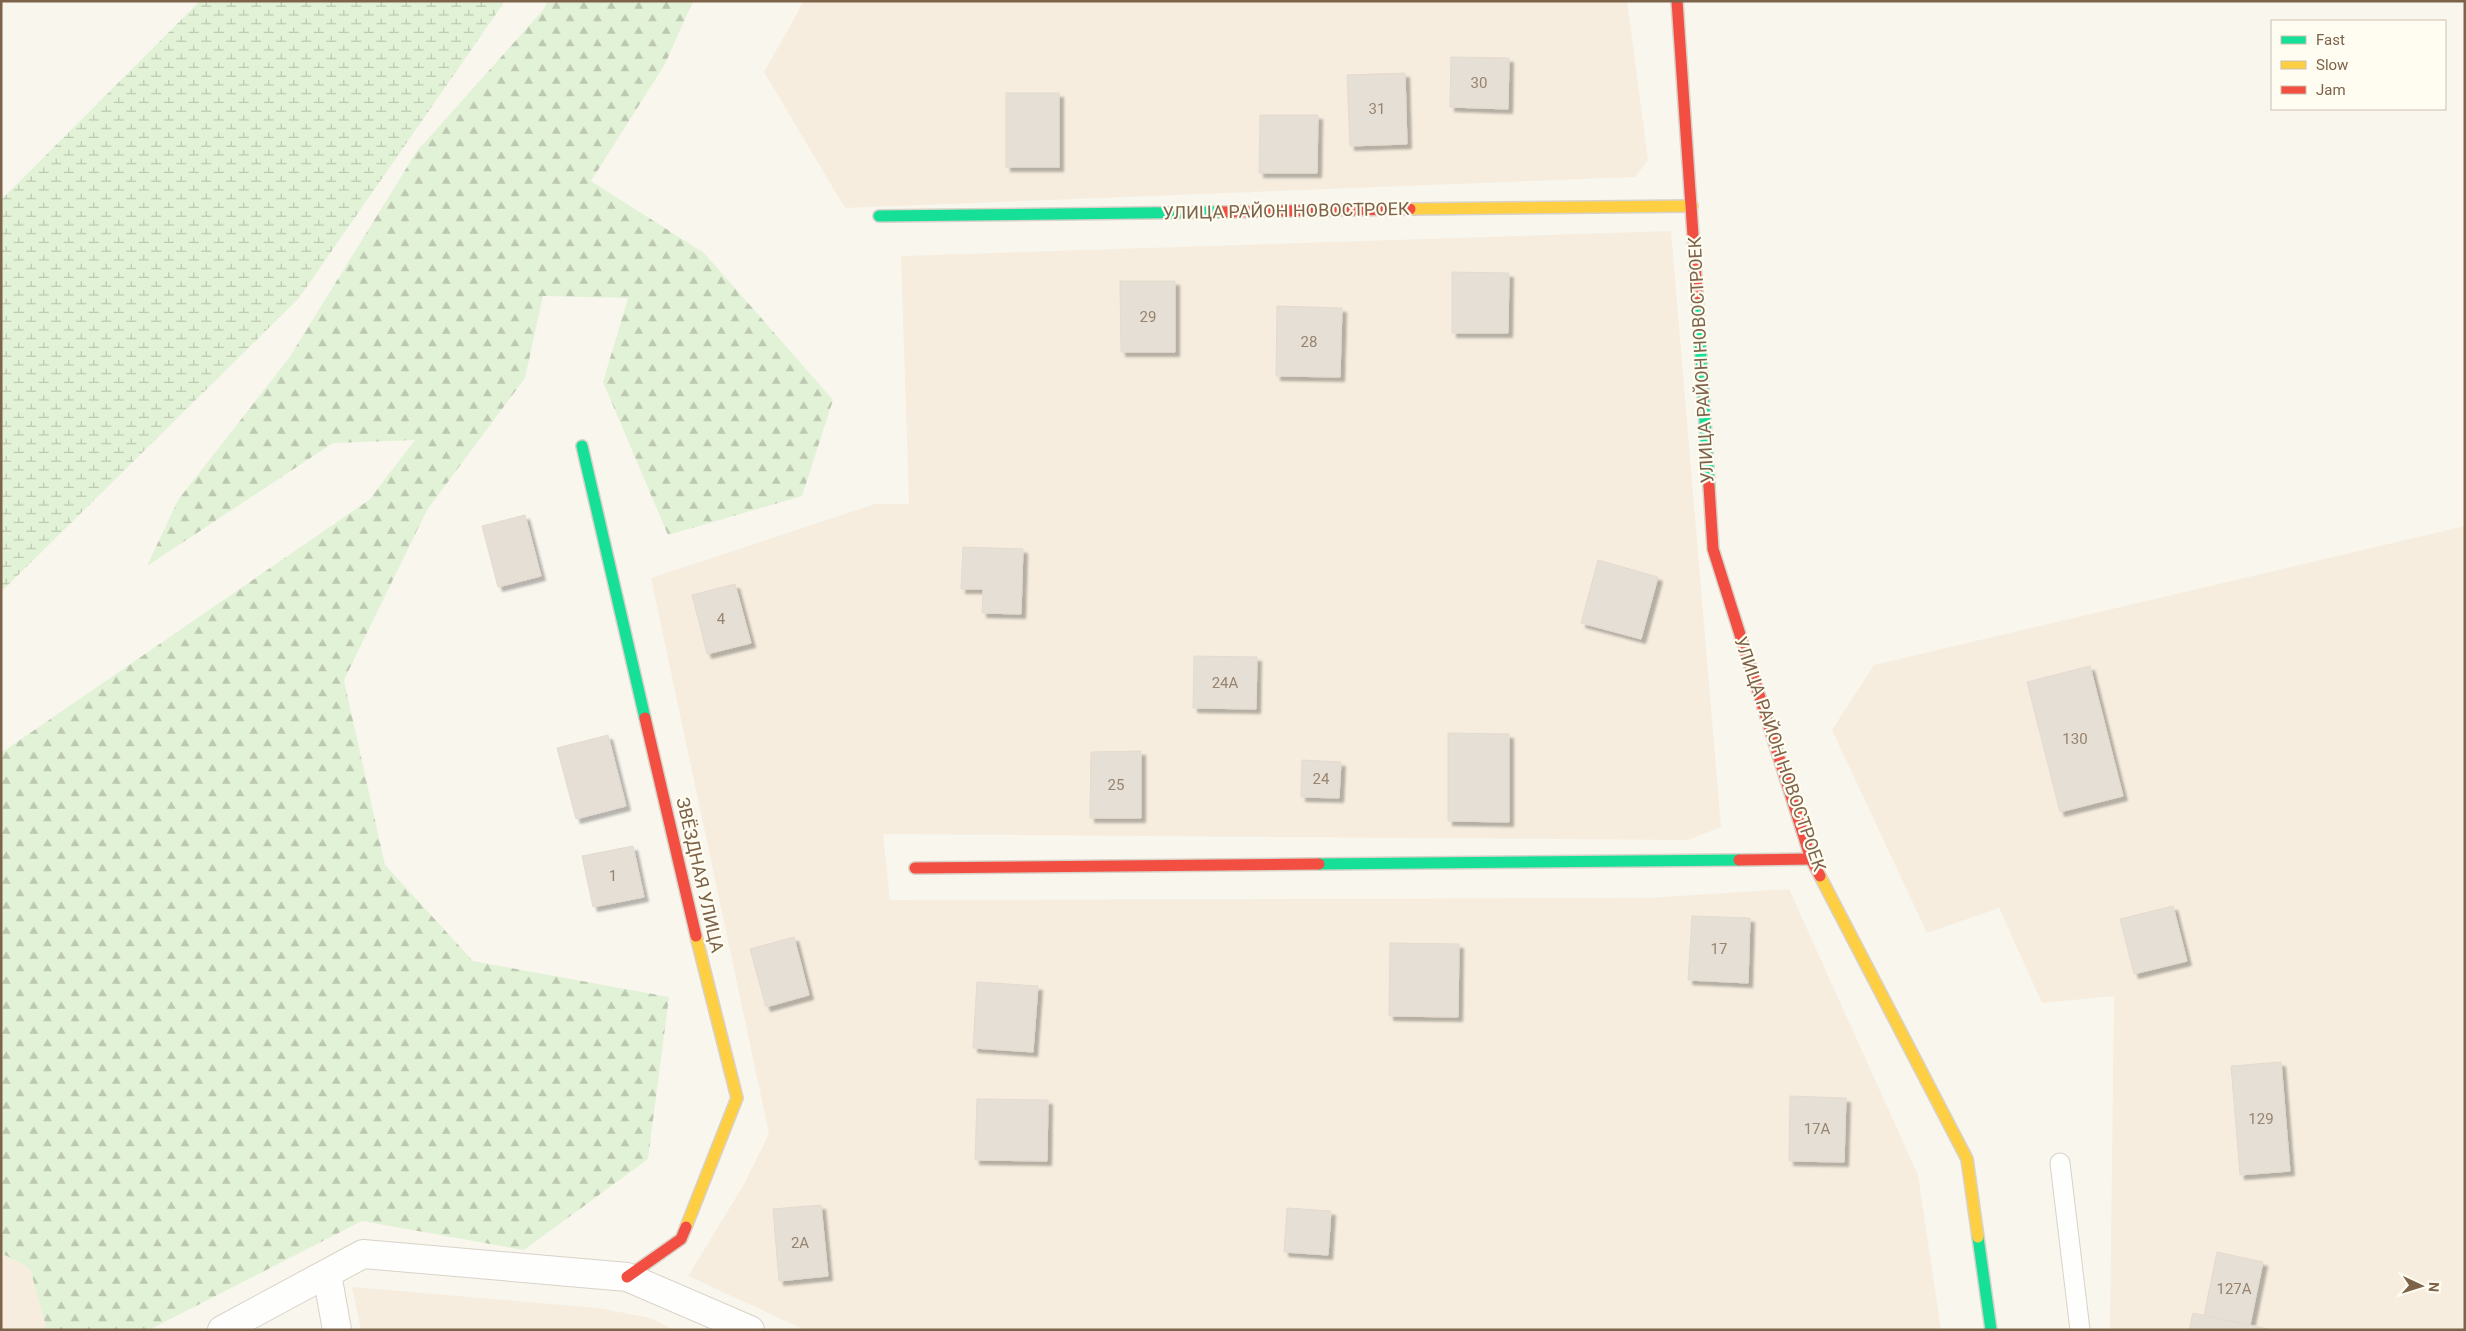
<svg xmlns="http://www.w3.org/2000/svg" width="2466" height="1331" font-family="Roboto,sans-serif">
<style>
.residential{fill:#f6edde}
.forest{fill:url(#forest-firs)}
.wetland{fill:url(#wetland-marsh)}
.building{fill:#e6dfd5;stroke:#e4dacf;filter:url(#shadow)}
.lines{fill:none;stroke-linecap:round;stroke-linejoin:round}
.lane-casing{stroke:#d8d2c9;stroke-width:21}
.street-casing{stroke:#d8d2c9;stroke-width:30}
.fast-casing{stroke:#d8d2c8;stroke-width:14}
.slow-casing{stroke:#d8d2c8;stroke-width:14}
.jam-casing{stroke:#d8d2c8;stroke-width:14}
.lane{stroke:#fefefc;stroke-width:19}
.street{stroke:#fefefc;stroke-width:28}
.fast{stroke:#16e098;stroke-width:11}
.slow{stroke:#ffcf43;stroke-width:11}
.jam{stroke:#f24e42;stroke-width:11}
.labels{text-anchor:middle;stroke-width:4.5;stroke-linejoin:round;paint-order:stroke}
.number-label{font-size:15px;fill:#98846e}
.street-label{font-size:18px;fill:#7c6349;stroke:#fffcf1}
</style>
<defs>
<pattern id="forest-firs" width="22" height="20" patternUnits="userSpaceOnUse" patternTransform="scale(1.25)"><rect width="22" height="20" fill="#e2f2d7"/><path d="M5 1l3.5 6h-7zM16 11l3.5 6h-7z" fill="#bcc8b0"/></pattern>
<pattern id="wetland-marsh" width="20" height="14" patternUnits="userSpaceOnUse" patternTransform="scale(1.25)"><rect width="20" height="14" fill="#e2f2d7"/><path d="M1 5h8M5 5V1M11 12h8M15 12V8" fill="none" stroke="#bcc8b0"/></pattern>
<filter id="shadow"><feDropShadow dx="4.5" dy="4.5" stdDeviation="1" flood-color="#0004"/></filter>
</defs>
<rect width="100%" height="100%" fill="#f9f6ee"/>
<g class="residential">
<polygon points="804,1 1627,1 1648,160 1635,177 845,208 764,72"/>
<polygon points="1671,231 1721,827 1688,840 883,834 890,900 1647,898 1789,889 1918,1175 1941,1330 805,1330 688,1276 743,1186 769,1134 651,578 875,504 909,504 901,256"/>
<polygon points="2465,526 2465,1330 2110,1330 2114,996 2042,1003 1999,908 1927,933 1832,730 1874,665"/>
<polygon points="1,1248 122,1330 1,1330"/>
<polygon points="352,1287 598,1308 651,1318 673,1330 361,1330"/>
</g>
<polygon class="forest" points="548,1 693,1 665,64 591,181 704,253 833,400 802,496 668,535 603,382 628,298 543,296 525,378 427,510 344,680 385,865 473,961 669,997 648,1159 524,1250 362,1221 149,1330 47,1330 30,1268 1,1253 1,753 369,500 415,440 333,443 147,566 178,500 289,358 417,151 543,10"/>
<polygon class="wetland" points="200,1 505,1 299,298 1,592 1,200"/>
<g class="building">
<polygon points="1451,57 1509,58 1508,109 1450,107"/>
<polygon points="1405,73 1407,144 1350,146 1347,75"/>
<rect x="1006" y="93" width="53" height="74"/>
<polygon points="1260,115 1318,115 1317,173 1259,173"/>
<polygon points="1452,272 1509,273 1508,333 1452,333"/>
<polygon points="1120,281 1175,281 1175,352 1121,352"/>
<polygon points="1277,306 1342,308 1340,377 1276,376"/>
<polygon points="525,515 541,576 498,587 482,526"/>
<polygon points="963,547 1023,549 1021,614 982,613 983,589 961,589"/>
<polygon points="1598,560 1658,577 1641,639 1581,623"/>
<polygon points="735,584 751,643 707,654 692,595"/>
<polygon points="1194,656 1257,657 1256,709 1193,708"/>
<polygon points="2090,666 2123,796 2060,812 2027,682"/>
<polygon points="1448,733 1509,734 1509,822 1448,821"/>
<polygon points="608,735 626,806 576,819 557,748"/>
<polygon points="1141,751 1141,818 1090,818 1091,752"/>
<polygon points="1302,760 1341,762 1339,798 1301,797"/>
<polygon points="633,846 644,897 593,907 582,856"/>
<polygon points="2173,906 2187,961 2134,974 2120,919"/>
<polygon points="1692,916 1750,918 1748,983 1688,980"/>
<polygon points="794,937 809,995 766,1007 750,949"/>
<polygon points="1390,943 1459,944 1458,1017 1389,1016"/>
<polygon points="977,982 1038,986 1033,1052 973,1048"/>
<polygon points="2281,1062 2290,1171 2240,1175 2231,1066"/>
<polygon points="1790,1096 1846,1098 1844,1162 1789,1161"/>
<polygon points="977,1099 1048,1100 1047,1161 975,1160"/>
<polygon points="821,1205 828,1276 779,1281 773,1209"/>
<polygon points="1287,1208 1331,1211 1328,1255 1284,1252"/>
<polygon points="2217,1252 2263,1262 2250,1325 2204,1315"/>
<polygon points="2193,1313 2250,1325 2272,1330 2189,1330"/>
</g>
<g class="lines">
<g class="lane-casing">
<polyline id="lane" points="2060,1163 2080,1330"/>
</g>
<g class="street-casing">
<g id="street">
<polyline points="327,1274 337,1330"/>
<polyline points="222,1330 363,1254 627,1277 750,1330"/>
</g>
</g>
<g class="fast-casing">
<g id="fast">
<polyline points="879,216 1222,212"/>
<polyline points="1697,294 1709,486"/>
<polyline points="582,446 645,718"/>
<polyline points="1319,864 1739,860"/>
<polyline points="1978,1237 1991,1330"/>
</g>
</g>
<g class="slow-casing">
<g id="slow">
<polyline points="1410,209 1692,206"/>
<polyline points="1820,876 1967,1159 1978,1237"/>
<polyline points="686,1227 737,1098 696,936"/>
</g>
</g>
<g class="jam-casing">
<g id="jam">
<polyline points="1677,1 1697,294"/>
<polyline points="1222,212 1410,209"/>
<polyline points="1709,486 1713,549 1811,859 1820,876"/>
<polyline points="645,718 696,936"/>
<polyline points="1739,860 1811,859"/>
<polyline points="915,868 1319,864"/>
<polyline points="627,1277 681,1239 686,1227"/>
</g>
</g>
<use href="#lane" class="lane"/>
<use href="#street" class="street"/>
<use href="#fast" class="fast"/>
<use href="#slow" class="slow"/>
<use href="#jam" class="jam"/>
</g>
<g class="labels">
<g class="number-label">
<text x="1479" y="88">30</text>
<text x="1377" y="114">31</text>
<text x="1148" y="322">29</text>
<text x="1309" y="347">28</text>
<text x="721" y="624">4</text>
<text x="1225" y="688">24А</text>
<text x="2075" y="744">130</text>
<text x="1321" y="784">24</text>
<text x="1116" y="790">25</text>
<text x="613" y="881">1</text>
<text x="1719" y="954">17</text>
<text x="2261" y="1124">129</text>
<text x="1817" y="1134">17А</text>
<text x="800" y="1248">2А</text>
<text x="2234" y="1294">127А</text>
</g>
<g class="street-label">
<text transform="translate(1286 211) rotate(-1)" y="6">УЛИЦА РАЙОН НОВОСТРОЕК</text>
<text transform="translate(1701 360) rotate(-93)" y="6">УЛИЦА РАЙОН НОВОСТРОЕК</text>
<text transform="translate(1780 754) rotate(71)" y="6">УЛИЦА РАЙОН НОВОСТРОЕК</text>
<text transform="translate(700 875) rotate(77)" y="6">ЗВЁЗДНАЯ УЛИЦА</text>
</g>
</g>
<rect width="2466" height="1331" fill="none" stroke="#7c6349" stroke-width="5"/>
<rect x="2271" y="20" width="175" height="90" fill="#fffcf1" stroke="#cbbfae"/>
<rect x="2281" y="36" width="25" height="8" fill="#16e098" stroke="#cbbfae"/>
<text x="2316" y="45" font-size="15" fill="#7c6349">Fast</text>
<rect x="2281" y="61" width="25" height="8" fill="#ffcf43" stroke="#cbbfae"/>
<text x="2316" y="70" font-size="15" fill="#7c6349">Slow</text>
<rect x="2281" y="86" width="25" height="8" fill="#f24e42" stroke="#cbbfae"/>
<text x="2316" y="95" font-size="15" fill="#7c6349">Jam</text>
<g transform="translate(2421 1286) rotate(94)" stroke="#fffcf1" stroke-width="4" paint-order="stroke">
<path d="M0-4L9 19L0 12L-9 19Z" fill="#7c6349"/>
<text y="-8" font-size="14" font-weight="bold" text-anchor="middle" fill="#7c6349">N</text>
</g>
</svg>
